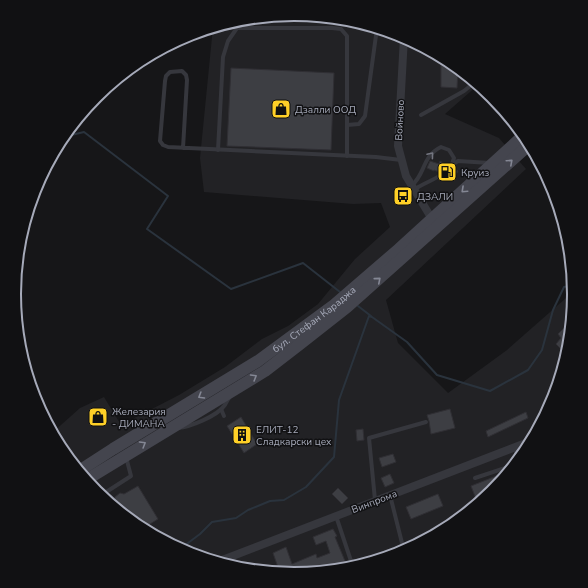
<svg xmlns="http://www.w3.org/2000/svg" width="588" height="588" font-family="'Nunito Sans',sans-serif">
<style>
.built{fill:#222225}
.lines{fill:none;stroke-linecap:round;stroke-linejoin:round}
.stream{stroke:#2a333d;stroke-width:2}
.building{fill:#3d3e43;stroke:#302f34}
.service{stroke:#36373d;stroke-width:4}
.minor{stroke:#36373d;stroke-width:8}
.secondary{stroke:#44454e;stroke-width:12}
.oneway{stroke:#747681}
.oneway2{stroke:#848794}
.labels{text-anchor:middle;stroke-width:3;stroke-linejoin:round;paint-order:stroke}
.poi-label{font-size:10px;fill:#a6aab9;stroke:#111113;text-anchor:start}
.street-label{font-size:10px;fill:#a6aab9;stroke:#111113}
.rim{fill:none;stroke:#a6aab9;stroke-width:2}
</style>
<rect width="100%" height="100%" fill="#161618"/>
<polygon class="built" points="294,14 349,19 401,35 450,61 478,85 445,114 499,138 526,169 386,300 398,343 448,393 507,350 574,291 574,294 569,349 553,401 527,450 492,492 449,527 401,553 348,569 294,574 239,569 187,553 138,527 96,492 61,449 52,433 80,408 104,397 121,425 179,395 225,367 262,339 288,326 318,304 355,259 390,227 381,203 353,204 204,192 200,158 213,27 240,19"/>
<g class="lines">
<g class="stream">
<polyline points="63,137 84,132 168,196 147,229 231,289 303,263 340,292"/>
<polyline points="358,306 371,316"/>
<polyline points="180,549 200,534 212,522 236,518 248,510 270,501 284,500 306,487 334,457 339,400 369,316 372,317 407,342 437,375 490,391 528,370 542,350 553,310 564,287 573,285"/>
</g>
</g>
<g class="building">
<polygon points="441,57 458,68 457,88 441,87"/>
<polygon points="231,68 334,73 331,150 227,146"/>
<polygon points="430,161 439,164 440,161 447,165 447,168 449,169 453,168 458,171 453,180 445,175 444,171 439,172 434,170 434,171 427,168"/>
<polygon points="571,321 569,349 565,353 556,344 561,338 558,334"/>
<polygon points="102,408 107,421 94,425 90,413"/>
<polygon points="450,409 455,428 431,434 429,421 427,415"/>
<polygon points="526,412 528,418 488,437 486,431"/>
<polygon points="241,417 257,444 244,453 227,426"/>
<polygon points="363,429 364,440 357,441 356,430"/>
<polygon points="393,454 396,462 382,467 379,458"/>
<polygon points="509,471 492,492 478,504 471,486"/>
<polygon points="390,474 394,483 385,487 381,478"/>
<polygon points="138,486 158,519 142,529 110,503 114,501 115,497 120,493 124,494"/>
<polygon points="338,488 348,498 342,504 332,494"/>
<polygon points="438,494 443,506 411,519 406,507"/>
<polygon points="333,529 337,536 335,537 345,561 320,571 294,574 280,573 273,553 286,547 292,564 316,554 317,558 330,553 326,541 316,545 313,537"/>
</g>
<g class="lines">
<g class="service">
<polyline points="421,115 464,91 475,82"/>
<polyline points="347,125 359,124 365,116 377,28"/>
<polyline points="183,148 187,80 186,75 182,71 170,72 166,76 165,81 160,141 163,145 168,147 376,157 401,160"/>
<polyline points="218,150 223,57 228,41 237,28 332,28 341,29 347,36 347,156"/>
<polyline points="450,166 458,161 490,163"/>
<path d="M412,185c13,-10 10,-29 29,-38l8,3 5,8 -2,6"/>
<path d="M414,190c9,-7 19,-9 28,-16"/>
<polyline points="221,409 224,416"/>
<path d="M178,428c12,-1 39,-12 46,-22 2,-2 3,-6 5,-8"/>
<polyline points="515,448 518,460"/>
<polyline points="475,478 514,465"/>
<polyline points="390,495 404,551"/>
<polyline points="100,496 131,476 126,457"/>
<polyline points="375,500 369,438 426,422"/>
<polyline points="336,516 353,567"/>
</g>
<g class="minor">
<polyline points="404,37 398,146 406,176 432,219 434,221"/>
<polyline points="217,562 531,441"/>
</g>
<g class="secondary">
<path id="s1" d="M79,471l34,-22 145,-88 76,-56 65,-56 125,-114"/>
<polyline points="86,480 265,371 300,344 347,307 530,144"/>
</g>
</g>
<defs><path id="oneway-chevron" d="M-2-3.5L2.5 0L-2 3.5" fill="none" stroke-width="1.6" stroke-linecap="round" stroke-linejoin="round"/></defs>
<use class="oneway" href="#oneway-chevron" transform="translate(431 155) rotate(-50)"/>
<g class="oneway2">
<use href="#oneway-chevron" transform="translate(510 162) rotate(-42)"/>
<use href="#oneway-chevron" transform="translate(464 190) rotate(137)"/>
<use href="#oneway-chevron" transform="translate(378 280) rotate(-41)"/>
<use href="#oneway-chevron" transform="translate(254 377) rotate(-31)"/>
<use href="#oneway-chevron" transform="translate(201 396) rotate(149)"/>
<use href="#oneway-chevron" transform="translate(143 444) rotate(-31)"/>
</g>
<defs>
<g id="shop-square" transform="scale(1)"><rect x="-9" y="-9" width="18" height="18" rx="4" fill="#ffd027" stroke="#111113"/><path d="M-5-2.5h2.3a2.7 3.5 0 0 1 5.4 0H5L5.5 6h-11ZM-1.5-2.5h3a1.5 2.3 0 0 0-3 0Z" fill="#111"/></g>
<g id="fuel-square" transform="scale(1)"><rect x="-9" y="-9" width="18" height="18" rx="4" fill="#ffd027" stroke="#111113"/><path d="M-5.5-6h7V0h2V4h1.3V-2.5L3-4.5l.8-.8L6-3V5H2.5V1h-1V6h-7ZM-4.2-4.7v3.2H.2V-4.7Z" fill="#111"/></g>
<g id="bus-square" transform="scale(1)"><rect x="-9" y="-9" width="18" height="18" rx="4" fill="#ffd027" stroke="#111113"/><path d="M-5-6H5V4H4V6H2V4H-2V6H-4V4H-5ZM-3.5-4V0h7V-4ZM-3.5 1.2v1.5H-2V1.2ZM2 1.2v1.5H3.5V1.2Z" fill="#111"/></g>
<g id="building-square" transform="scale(1)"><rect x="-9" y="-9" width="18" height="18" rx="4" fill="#ffd027" stroke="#111113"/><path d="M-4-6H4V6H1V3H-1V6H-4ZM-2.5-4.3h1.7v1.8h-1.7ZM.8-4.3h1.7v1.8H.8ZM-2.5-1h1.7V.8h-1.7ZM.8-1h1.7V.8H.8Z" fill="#111"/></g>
</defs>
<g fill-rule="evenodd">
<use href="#shop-square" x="281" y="109"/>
<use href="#fuel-square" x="447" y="172"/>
<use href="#bus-square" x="403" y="196"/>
<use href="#shop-square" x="98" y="417"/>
<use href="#building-square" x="242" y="435"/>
</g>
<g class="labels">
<g class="poi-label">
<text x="295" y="113">Дзалли ООД</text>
<text x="461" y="176">Круиз</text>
<text x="417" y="200">ДЗАЛИ</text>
<text x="112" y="415">Железария<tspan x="112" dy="12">- ДИМАНА</tspan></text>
<text x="256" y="433">ЕЛИТ-12<tspan x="256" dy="12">Сладкарски цех</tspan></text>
</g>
<g class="street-label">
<text transform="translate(399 120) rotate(-87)" y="4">Войново</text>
<text dy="4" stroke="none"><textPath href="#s1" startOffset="280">бул. Стефан Караджа</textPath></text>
<text transform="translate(374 501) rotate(-21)" y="4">Винпрома</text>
</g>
</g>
<path d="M0 0H588V588H0ZM21 294a273 273 0 1 1 546 0a273 273 0 1 1-546 0Z" fill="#111113" fill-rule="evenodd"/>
<path class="rim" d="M21 294a273 273 0 1 1 546 0a273 273 0 1 1-546 0Z"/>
</svg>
